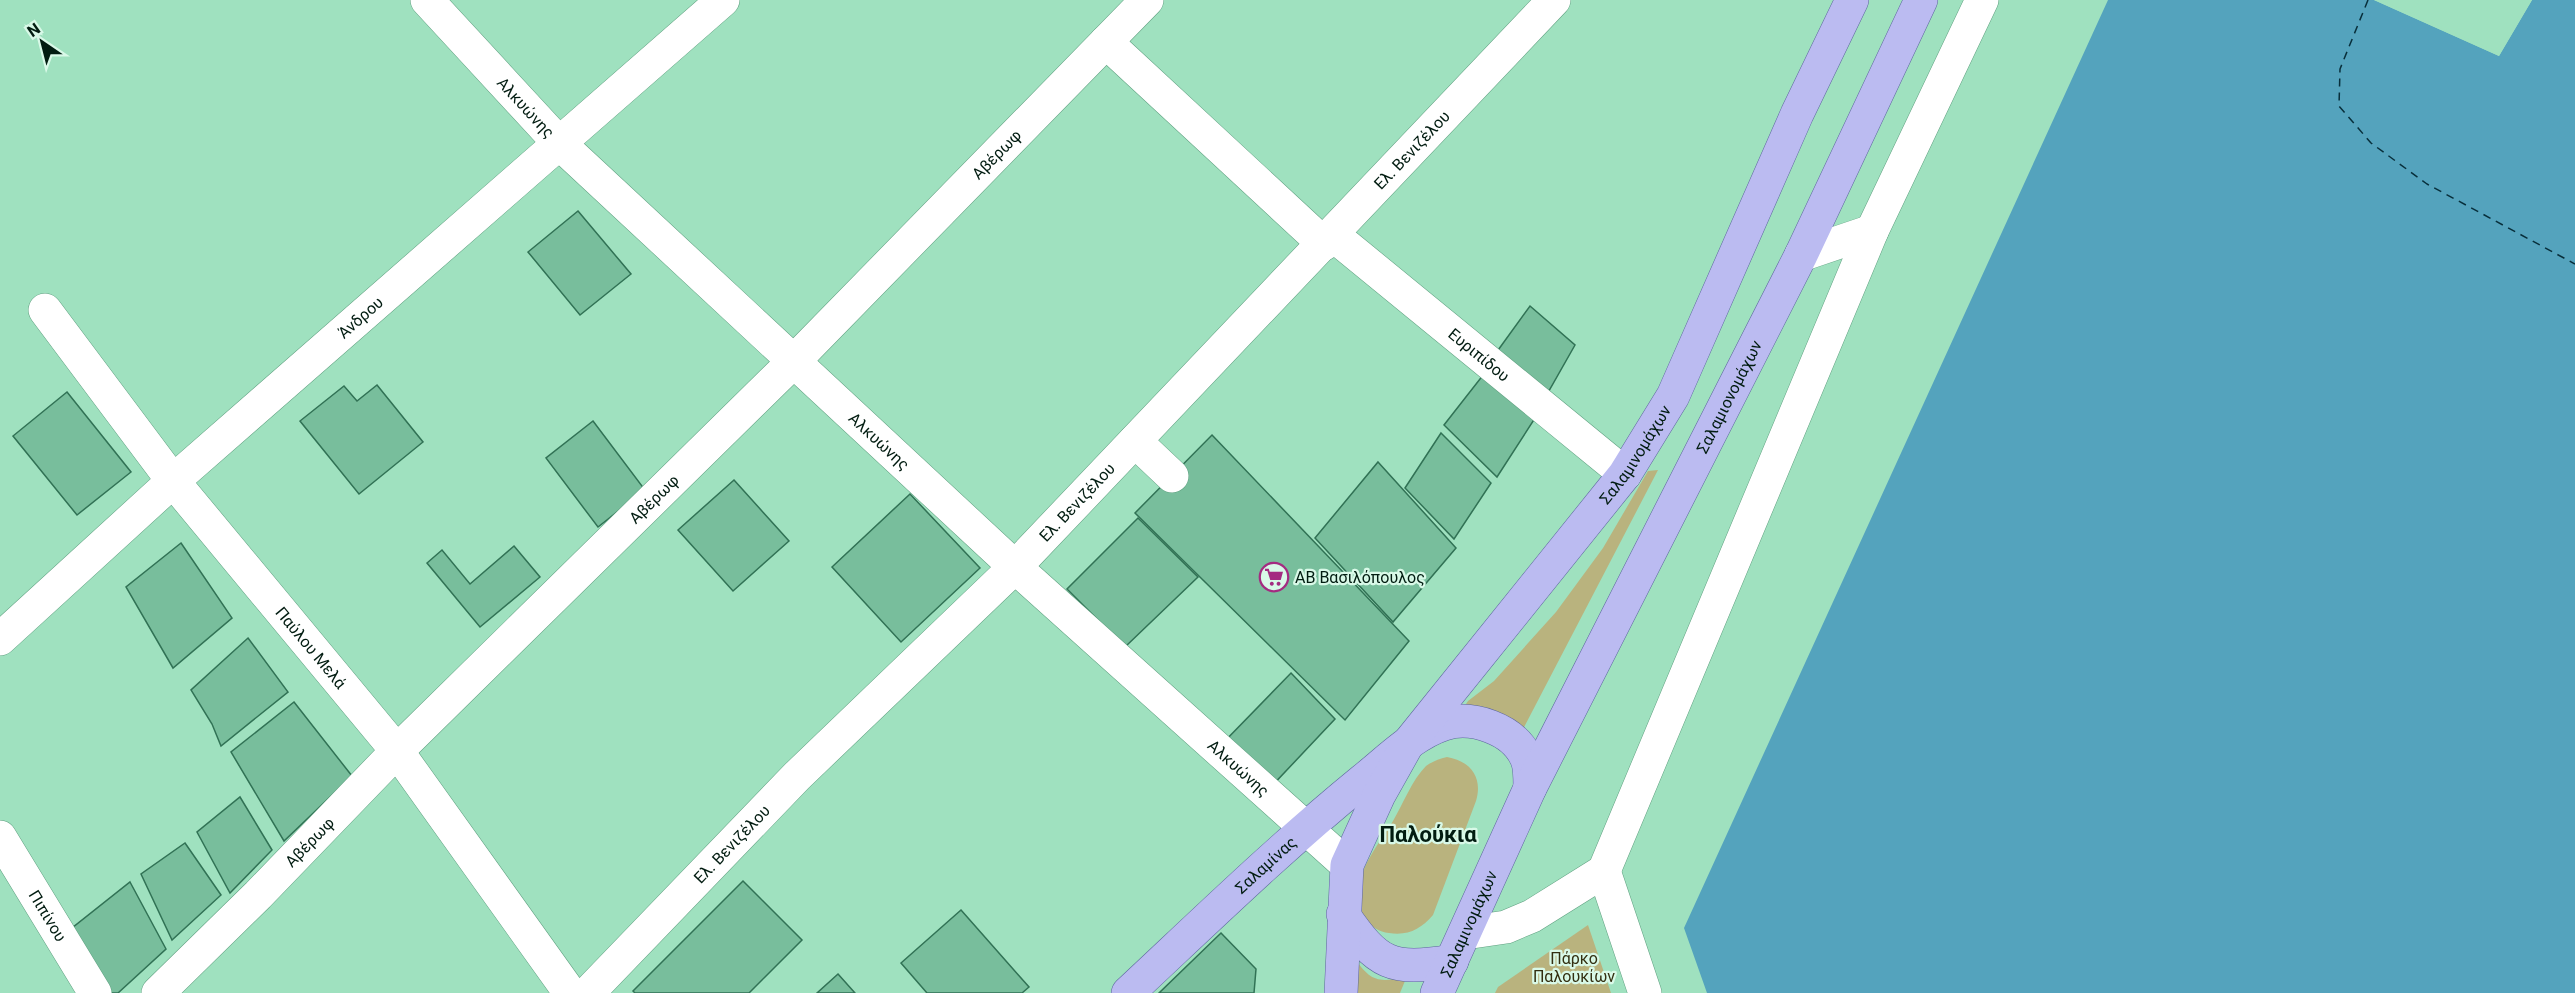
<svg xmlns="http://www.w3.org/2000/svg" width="2575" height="993" font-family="Roboto,sans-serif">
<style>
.green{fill:#b9b37e}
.water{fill:#54a3bd}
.pier{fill:#9fe1bf}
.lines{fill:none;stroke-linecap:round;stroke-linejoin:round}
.ferry{stroke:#082f3b;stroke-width:1.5;stroke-dasharray:8 6;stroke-linecap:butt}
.building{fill:#78be9c;stroke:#317255;stroke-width:1.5}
.minor-casing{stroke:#60a181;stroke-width:34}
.major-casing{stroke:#5c669c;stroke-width:34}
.minor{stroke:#fff;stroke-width:33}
.major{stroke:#bbbbf1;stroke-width:33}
.labels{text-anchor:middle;stroke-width:4.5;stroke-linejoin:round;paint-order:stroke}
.street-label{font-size:16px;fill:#021c11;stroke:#d9f9e8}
.poi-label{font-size:16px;fill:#021c11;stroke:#d9f9e8;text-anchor:start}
.park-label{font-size:16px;fill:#332f11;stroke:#d9f9e8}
.district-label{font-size:22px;font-weight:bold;fill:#021c11;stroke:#d9f9e8}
</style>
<rect width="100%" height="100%" fill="#9fe1bf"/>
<g class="green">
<polygon points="1658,470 1521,733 1462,710 1468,701 1494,681 1556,612 1603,548 1648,471"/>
<path d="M1447,757c24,4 36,21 29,44l-43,114c-12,14 -25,21 -44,18 -10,-1 -17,-6 -23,-13 -26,-29 11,-73 27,-99 10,-17 19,-41 33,-55 7,-5 13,-7 21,-9z"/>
<polygon points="1588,925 1611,993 1495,993 1498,987"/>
<path d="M1353,956c17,25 25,28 54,20l-7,17h-47z"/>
</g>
<polygon class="water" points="2108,0 2374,0 2499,56 2532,0 2575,0 2575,993 1707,993 1684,928"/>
<polygon class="pier" points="2374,0 2381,0 2498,52 2528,0 2532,0 2499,56"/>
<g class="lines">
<polyline class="ferry" points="2368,0 2340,69 2339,106 2371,143 2427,184 2575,264"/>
</g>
<g class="building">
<polygon points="578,211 631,274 580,315 528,252"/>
<polygon points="1530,306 1575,345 1546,396 1496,353"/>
<polygon points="1487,370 1539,412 1497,477 1444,425"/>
<polygon points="377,385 423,442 359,494 300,421 344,386 357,401"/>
<polygon points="67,392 131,472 77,515 13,436"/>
<polygon points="593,421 645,490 598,527 546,458"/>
<polygon points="1441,433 1491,483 1454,539 1405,488"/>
<polygon points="1212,435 1409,641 1345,720 1135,513"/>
<polygon points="1378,462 1456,548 1393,622 1315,538"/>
<polygon points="734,480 789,541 733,591 678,530"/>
<polygon points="910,494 980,568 901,642 832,567"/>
<polygon points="1138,518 1198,577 1125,647 1067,589"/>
<polygon points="181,543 232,618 173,668 126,587"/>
<polygon points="514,546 540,577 480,627 427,563 442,550 470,584"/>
<polygon points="248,638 288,692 221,746 212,724 191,690"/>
<polygon points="1291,673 1335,719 1269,789 1222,744"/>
<polygon points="294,702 352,776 284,841 231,752"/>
<polygon points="240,797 272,850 230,893 197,832"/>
<polygon points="185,843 221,895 172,940 141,874"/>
<polygon points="743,881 802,940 749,993 635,993 633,991"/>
<polygon points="130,882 166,949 118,993 110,993 72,928"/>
<polygon points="961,910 1029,987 1022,993 927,993 901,963"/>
<polygon points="1221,933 1256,969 1254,993 1159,993"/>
<polygon points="838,974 855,993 817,993"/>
</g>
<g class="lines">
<g class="minor-casing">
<g id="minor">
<path id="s1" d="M427,0l132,143 456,424 332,298"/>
<polyline points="1106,42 1324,244"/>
<path id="s2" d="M1333,235l292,239"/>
<polyline points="1801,255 1872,231"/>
<path id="s3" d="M45,310l128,171 224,270 173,242"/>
<polyline points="1135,441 1172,476"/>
<path id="s4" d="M0,639l173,-158 550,-481"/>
<path id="s5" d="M0,837l95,156"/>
<polyline points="1604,871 1645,993"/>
<polyline points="1465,933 1506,927 1532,916 1604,871 1872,231 1982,0"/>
<path id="s6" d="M158,993l100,-98 139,-144 398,-391 352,-360"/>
<path id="s7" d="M588,993l209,-217 218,-209 539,-567"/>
</g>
</g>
<g class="major-casing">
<g id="major">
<path d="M1343,914c35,51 48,57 109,47"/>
<path id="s8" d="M1128,993c77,-72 152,-145 234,-212 24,-19 51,-47 82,-57 28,-9 69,5 82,33 4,8 4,22 4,31"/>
<path id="s9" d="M1341,993l6,-128 32,-70 28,-50 218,-271 48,-78 124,-282 55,-114"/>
<path id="s10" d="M1437,993l93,-205 271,-533 120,-255"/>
</g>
</g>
<use href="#minor" class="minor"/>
<use href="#major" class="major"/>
</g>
<defs>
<g id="supermarket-ring" transform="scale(1.5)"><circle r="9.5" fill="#d9f9e8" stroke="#a42b81" stroke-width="1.5"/><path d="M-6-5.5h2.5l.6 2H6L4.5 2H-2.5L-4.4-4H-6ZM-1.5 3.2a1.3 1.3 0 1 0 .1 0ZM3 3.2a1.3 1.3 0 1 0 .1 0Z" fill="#a42b81"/></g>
</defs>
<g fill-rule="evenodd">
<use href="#supermarket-ring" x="1274" y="577"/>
</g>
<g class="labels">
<g class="street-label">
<text dy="6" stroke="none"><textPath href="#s1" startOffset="146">Αλκυώνης</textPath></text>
<text dy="6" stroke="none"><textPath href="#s7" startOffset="1179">Ελ. Βενιζέλου</textPath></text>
<text dy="6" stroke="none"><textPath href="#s6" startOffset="1186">Αβέρωφ</textPath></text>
<text dy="6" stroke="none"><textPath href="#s4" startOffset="483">Άνδρου</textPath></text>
<text dy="6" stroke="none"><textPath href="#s2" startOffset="189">Ευριπίδου</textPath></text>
<text dy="6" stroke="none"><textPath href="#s10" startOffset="664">Σαλαμιονομάχων</textPath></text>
<text dy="6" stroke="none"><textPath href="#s1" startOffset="632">Αλκυώνης</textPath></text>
<text dy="6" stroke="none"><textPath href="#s9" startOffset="632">Σαλαμινομάχων</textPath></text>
<text dy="6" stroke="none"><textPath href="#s6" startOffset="700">Αβέρωφ</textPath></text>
<text dy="6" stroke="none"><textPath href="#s7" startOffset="693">Ελ. Βενιζέλου</textPath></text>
<text dy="6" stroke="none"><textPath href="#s3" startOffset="430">Παύλου Μελά</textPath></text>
<text dy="6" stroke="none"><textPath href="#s1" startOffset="1118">Αλκυώνης</textPath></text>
<text dy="6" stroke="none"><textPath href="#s6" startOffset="214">Αβέρωφ</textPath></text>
<text dy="6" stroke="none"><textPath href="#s7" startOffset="207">Ελ. Βενιζέλου</textPath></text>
<text dy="6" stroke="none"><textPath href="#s8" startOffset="188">Σαλαμίνας</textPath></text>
<text dy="6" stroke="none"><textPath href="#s5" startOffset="92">Πιπίνου</textPath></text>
<text dy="6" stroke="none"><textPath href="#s10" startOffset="76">Σαλαμινομάχων</textPath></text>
</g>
<g class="poi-label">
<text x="1295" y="583">ΑΒ Βασιλόπουλος</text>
</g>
<g class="park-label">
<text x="1574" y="964">Πάρκο<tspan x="1574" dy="18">Παλουκίων</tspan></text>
</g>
<g class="district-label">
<text x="1428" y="842">Παλούκια</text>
</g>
</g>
<g transform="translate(42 42) rotate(325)" stroke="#d9f9e8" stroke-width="4.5" paint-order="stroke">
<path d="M0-4.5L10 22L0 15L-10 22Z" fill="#021c11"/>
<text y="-9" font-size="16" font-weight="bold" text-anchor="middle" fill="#021c11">N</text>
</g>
</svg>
